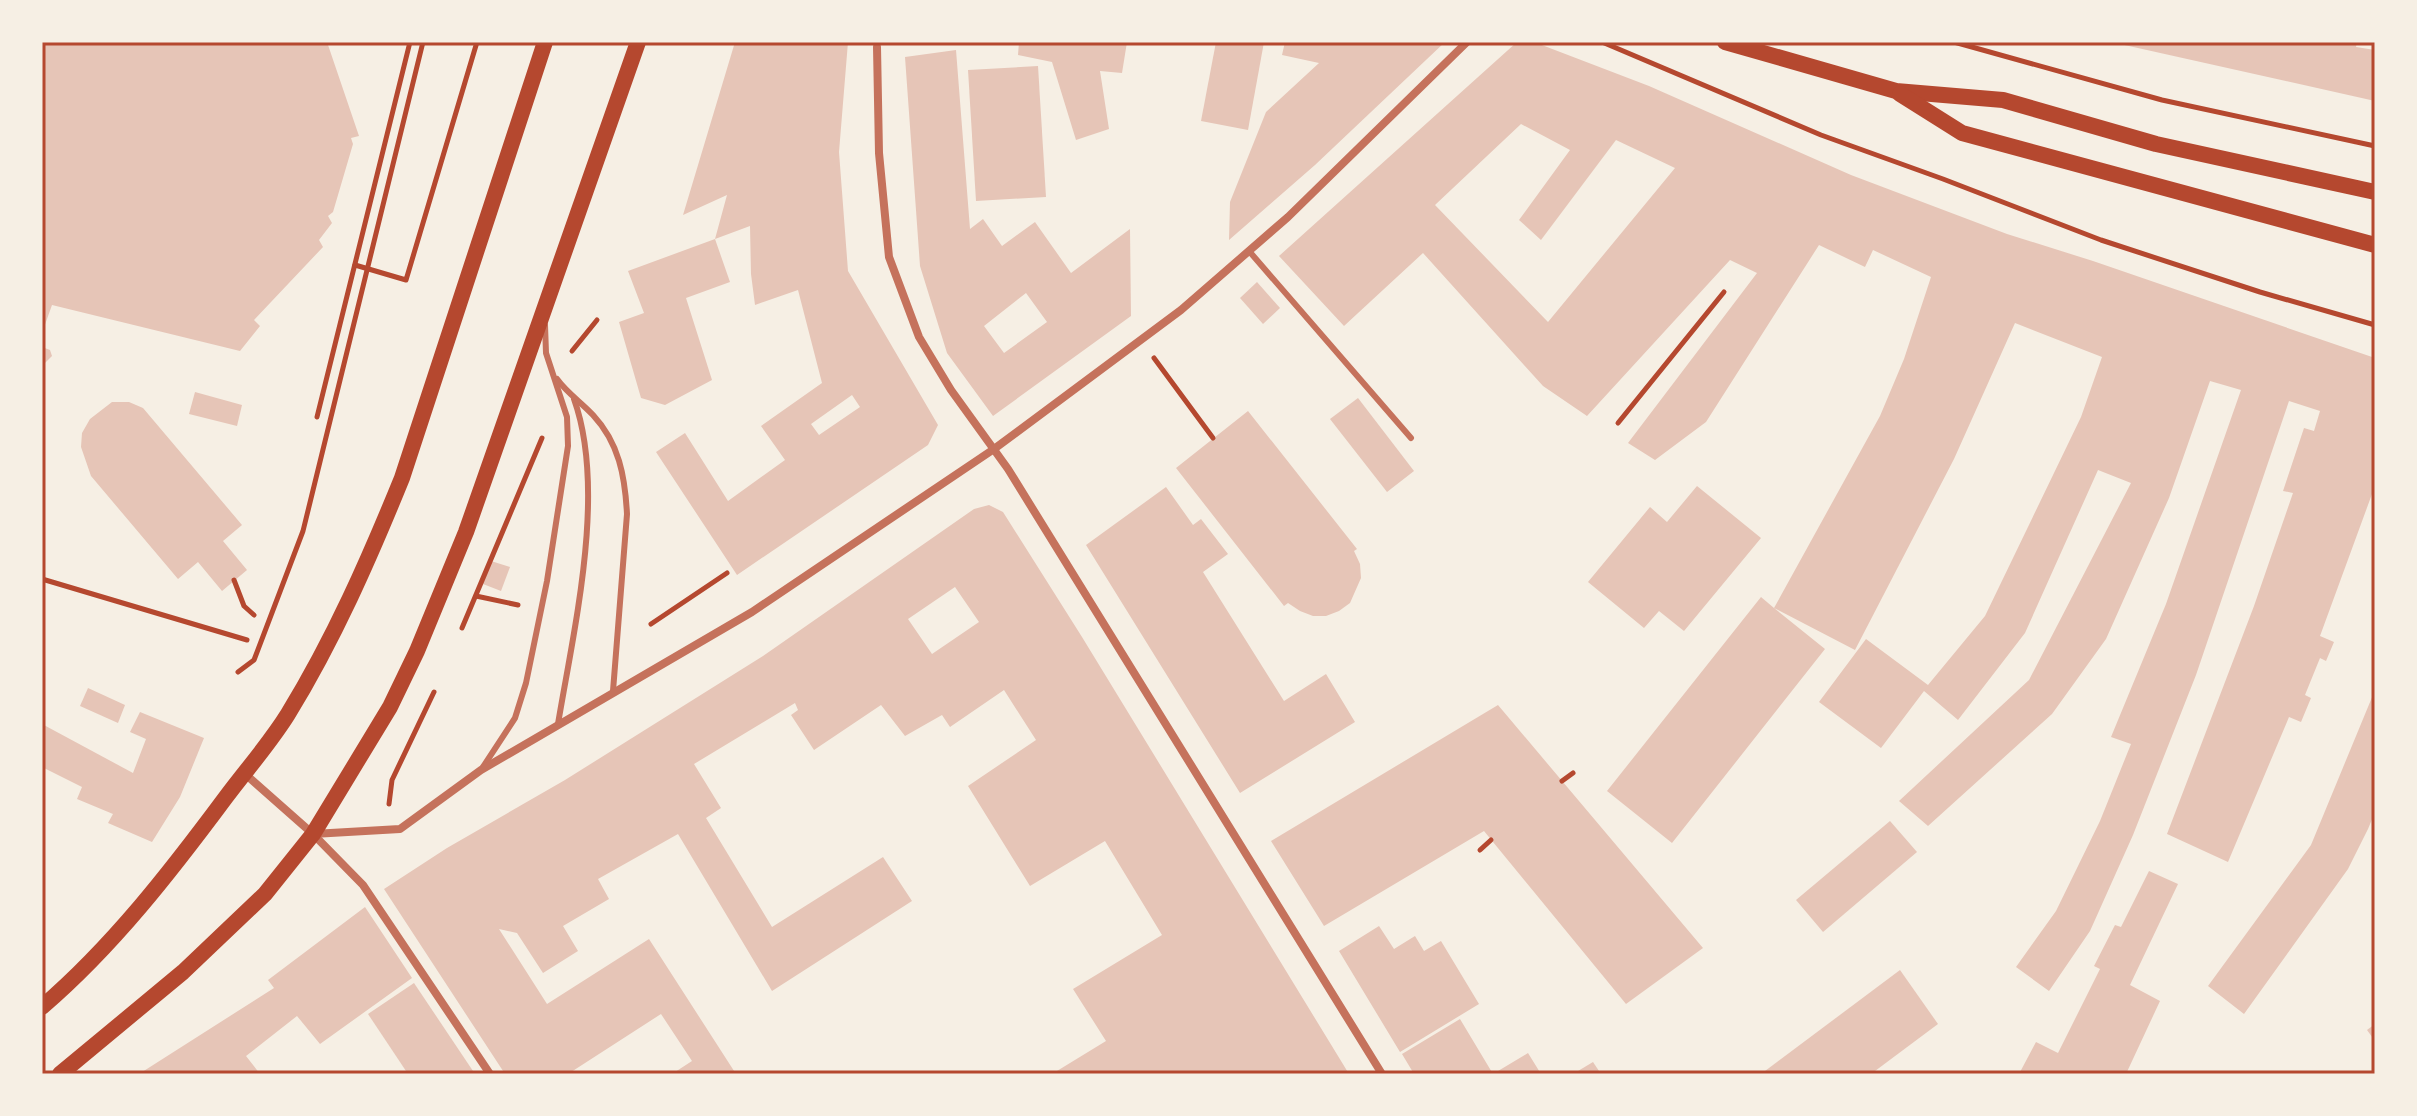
<svg xmlns="http://www.w3.org/2000/svg" width="2417" height="1116" font-family="'Work Sans',sans-serif">
<style>
.building{fill:#e6c5b7;fill-rule:evenodd}
.lines{fill:none;stroke-linecap:round;stroke-linejoin:round}
.path{stroke:#b5482f;stroke-width:5}
.service{stroke:#c5725c;stroke-width:6}
.minor{stroke:#c5725c;stroke-width:8}
.secondary{stroke:#b5482f;stroke-width:16}
.neatline{fill:none;stroke:#b5482f;stroke-width:3}
</style>
<rect width="100%" height="100%" fill="#f6efe4"/>
<g class="building">
<polygon points="42,42 327,42 359,136 351,138 353,144 333,212 328,216 332,223 319,240 323,247 254,320 260,326 240,351 52,305 42,333"/>
<path d="M735,42h113l-9,110 9,119 90,154 -10,20 -191,130 -81,-123 29,-19 43,68 57,-41 -24,-34 61,-43 -24,-93 -43,15 -4,-31 -1,-48 -35,13 15,43 -44,16 26,82 -47,25 -24,-7 -22,-76 25,-9 -16,-42 87,-32 12,-44 -44,20zM852,395l8,12 -41,28 -8,-11z"/>
<polygon points="1019,42 1127,42 1122,73 1100,71 1109,129 1076,140 1052,62 1018,55"/>
<polygon points="1216,42 1264,42 1248,130 1201,121"/>
<polygon points="1285,42 1445,42 1315,165 1229,240 1230,202 1266,112 1319,63 1282,55"/>
<path d="M1517,42h17l115,44 202,89 156,59 86,27 282,97v137l-3,-1 -52,142 14,6 -8,19 -6,-3 -15,37 6,3 -10,24 -12,-5 -61,145 -61,-28 87,-228 39,-113 -10,-2 21,-63 10,3 6,-20 -31,-10 -93,274 -63,160 -43,96 -41,60 -33,-24 40,-56 44,-90 31,-77 -20,-7 55,-133 75,-214 -31,-9 -41,117 -63,141 -54,75 -124,112 -29,-25 130,-121 102,-197 -33,-13 -73,163 -67,87 -34,-29 -43,57 -62,-46 47,-63 62,46 57,-69 96,-199 21,-60 -87,-34 -61,136 -99,191 -81,-42 51,41 -153,194 -65,-52 154,-194 13,11 106,-192 24,-57 27,-82 -58,-27 -8,17 -46,-22 -113,177 -51,38 -27,-17 129,-170 -27,-13 -143,156 -44,-30 -120,-133 -79,73 -65,-70zM1521,124l49,26 -51,70 22,20 75,-100 59,28 -127,154 -113,-117z"/>
<polygon points="2111,42 2357,42 2356,47 2375,50 2375,101"/>
<path d="M956,50l14,179 13,-10 19,27 33,-24 36,51 59,-44 1,87 -138,100 -46,-63 -27,-87 -15,-209zM1026,293l21,29 -43,31 -20,-27z"/>
<polygon points="1038,66 1046,197 976,201 968,70"/>
<polygon points="1257,282 1280,308 1263,324 1240,298"/>
<polygon points="42,347 50,350 52,356 42,366"/>
<polygon points="195,392 242,405 237,426 189,414"/>
<polygon points="1358,398 1414,471 1387,492 1330,419"/>
<polygon points="112,402 129,402 143,408 242,525 223,541 247,570 222,591 198,562 178,579 91,476 81,447 82,433 90,419"/>
<polygon points="1248,411 1357,549 1354,551 1360,564 1361,578 1350,603 1339,611 1326,616 1313,616 1300,611 1288,603 1284,606 1176,468"/>
<polygon points="1697,486 1761,538 1684,631 1659,611 1644,628 1588,582 1650,507 1667,522"/>
<polygon points="1166,487 1193,525 1201,519 1228,554 1203,572 1284,701 1326,674 1355,722 1240,793 1086,545"/>
<path d="M989,505l14,7 79,125 267,437h-297l54,-33 -33,-52 89,-54 -57,-94 -75,45 -62,-100 68,-46 -32,-50 -54,37 -8,-12 -37,21 -24,-31 -67,45 -23,-35 7,-5 -3,-7 -101,61 27,44 -15,10 66,109 111,-70 29,44 -140,90 -94,-157 -80,45 11,20 -46,27 15,25 -35,22 -26,-40 -18,-4 48,75 102,-65 87,135h-64l20,-13 -31,-47 -93,60h-63l-121,-185 63,-41 118,-68 198,-124 211,-147zM955,587l24,35 -47,32 -24,-35z"/>
<polygon points="491,561 510,567 501,591 483,584"/>
<polygon points="88,688 125,705 118,723 80,706"/>
<polygon points="2375,690 2375,812 2368,829 2348,869 2244,1014 2208,986 2311,845"/>
<polygon points="1498,705 1703,948 1626,1004 1484,831 1324,926 1271,841"/>
<polygon points="140,712 204,738 180,797 152,842 108,823 113,814 77,799 82,787 42,767 42,724 133,773 146,739 130,732"/>
<polygon points="1890,821 1917,852 1823,932 1796,900"/>
<polygon points="2149,871 2178,884 2130,985 2160,1001 2126,1074 2019,1074 2036,1042 2058,1053 2100,969 2094,966 2115,925 2121,927"/>
<polygon points="365,907 412,978 320,1044 297,1016 246,1056 260,1074 139,1074 274,988 268,980"/>
<polygon points="1379,926 1394,949 1415,936 1424,951 1441,941 1479,1004 1400,1052 1339,951"/>
<polygon points="1900,970 1938,1024 1871,1074 1761,1074"/>
<polygon points="414,983 475,1074 408,1074 368,1014"/>
<polygon points="1460,1019 1493,1074 1528,1053 1541,1074 1414,1074 1402,1054"/>
<polygon points="2375,1024 2375,1041 2367,1030"/>
<polygon points="1593,1062 1601,1074 1573,1074"/>
</g>
<g class="lines">
<g class="path">
<polyline points="1602,42 1821,135 1943,179 2101,240 2260,292 2375,325"/>
<polyline points="1954,42 2162,100 2375,146"/>
<polyline points="355,265 406,280 477,42"/>
<polyline points="572,351 597,320"/>
<polyline points="1154,358 1213,438"/>
<polyline points="317,417 410,42"/>
<polyline points="1618,423 1724,292"/>
<polyline points="42,579 247,640"/>
<polyline points="234,580 244,606 254,615"/>
<polyline points="476,596 518,605"/>
<polyline points="651,624 727,573"/>
<polyline points="462,628 542,438"/>
<polyline points="238,672 254,660 303,531 423,42"/>
<polyline points="1562,781 1573,773"/>
<polyline points="389,804 392,780 434,692"/>
<polyline points="1480,850 1491,840"/>
</g>
<g class="service">
<polyline points="1249,251 1411,438"/>
<path d="M557,379c10,14 24,23 36,36 26,28 32,61 34,99l-14,177"/>
<path d="M558,724c16,-96 49,-233 16,-325"/>
<polyline points="483,767 515,718 526,683 547,581 568,446 567,417 546,353 545,325"/>
</g>
<g class="minor">
<polyline points="877,47 879,153 889,257 919,337 951,390 1008,469 1382,1074"/>
<polyline points="244,773 313,834 363,885 490,1074"/>
<polyline points="313,834 400,829 481,770 752,612 994,449 1181,310 1288,217 1467,42"/>
</g>
<g class="secondary">
<polyline points="1725,42 1896,91 2003,100 2156,144 2375,192"/>
<polyline points="1900,94 1962,133 2375,245"/>
<path d="M42,1007c71,-61 129,-136 184,-210 21,-28 44,-54 62,-83 46,-75 81,-155 114,-236l143,-436"/>
<polyline points="60,1074 183,972 265,894 313,834 390,707 417,651 466,532 638,42"/>
</g>
</g>
<rect width="2417" height="1116" fill="none" stroke="#f6efe4" stroke-width="88"/>
<rect x="44" y="44" width="2329" height="1028" class="neatline"/>
</svg>
